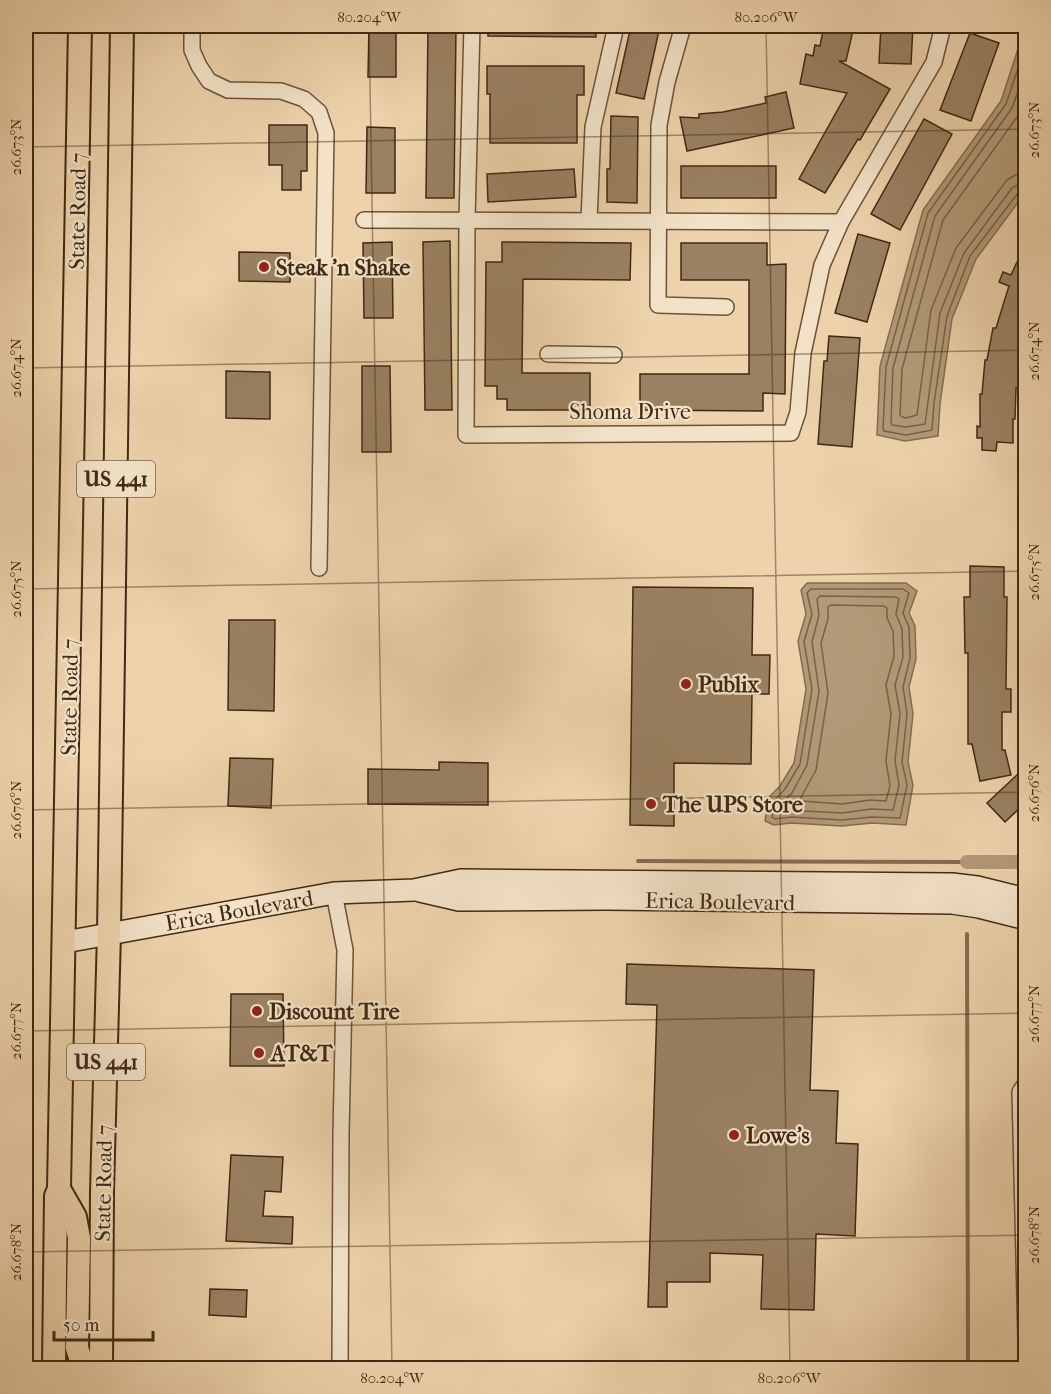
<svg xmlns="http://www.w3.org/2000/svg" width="1051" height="1394" font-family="'IM FELL French Canon',serif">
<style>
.water{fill:#b29977;stroke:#846c4f;stroke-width:1.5}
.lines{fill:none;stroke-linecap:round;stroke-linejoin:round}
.shore{stroke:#796145;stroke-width:1.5}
.stream{stroke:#846c4f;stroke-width:4}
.canal{stroke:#b29977;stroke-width:14}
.building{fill:#9a8162;stroke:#402913;stroke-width:1.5}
.street-casing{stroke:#6b5339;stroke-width:18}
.secondary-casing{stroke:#402913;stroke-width:24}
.primary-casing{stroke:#402913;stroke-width:26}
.street{stroke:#f3e2c8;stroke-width:15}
.secondary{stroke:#f3e2c8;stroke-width:21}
.primary{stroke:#edd2ab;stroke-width:22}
.ticks{fill:none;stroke:#402913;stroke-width:1.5;stroke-opacity:0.45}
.poi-dot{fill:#8f2418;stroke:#f3e2c8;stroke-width:2}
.labels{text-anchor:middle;stroke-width:4.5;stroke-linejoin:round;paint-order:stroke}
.shield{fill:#f3e2c8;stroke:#766049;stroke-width:1.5}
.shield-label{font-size:21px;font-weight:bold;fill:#402913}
.street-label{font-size:22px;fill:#402913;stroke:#f3e2c8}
.poi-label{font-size:22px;font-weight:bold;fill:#402913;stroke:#f3e2c8;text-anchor:start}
.neatline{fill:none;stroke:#402913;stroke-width:2}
.ticks-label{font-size:15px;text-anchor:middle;fill:#402913}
</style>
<rect width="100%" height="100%" fill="#edd2ab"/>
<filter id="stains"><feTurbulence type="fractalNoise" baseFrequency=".00333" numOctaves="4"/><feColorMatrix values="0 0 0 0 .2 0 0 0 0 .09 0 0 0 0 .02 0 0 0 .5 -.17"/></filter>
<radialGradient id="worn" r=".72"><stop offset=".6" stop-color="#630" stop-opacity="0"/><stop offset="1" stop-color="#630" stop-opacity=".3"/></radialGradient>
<g class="water">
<polygon points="1024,26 1026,26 1025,193 976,259 952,319 940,404 938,436 905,441 877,435 880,366 923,210 1001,101 1023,34"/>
<polygon points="807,583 906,583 917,591 909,613 915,626 916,659 909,687 913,714 908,762 913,785 906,825 872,823 842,826 791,823 774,825 765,821 769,797 780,786 794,763 806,689 798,641 806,614 801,590"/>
</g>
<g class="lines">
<g class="shore">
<polyline points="1026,45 1006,104 928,213 886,367 883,428 884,431 906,435 932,430 934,403 947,316 970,256 1018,193 1026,190"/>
<polyline points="1026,69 1012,108 935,216 893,368 891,422 892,425 906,427 925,424 940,313 964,253 1012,188 1019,184 1026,183"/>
<polyline points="1026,98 1020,113 943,220 902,369 900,415 902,417 906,418 917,415 931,310 956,248 1007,180 1015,175 1026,174"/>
<polygon points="811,589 903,589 909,593 903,613 909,627 910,658 903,687 907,714 902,762 907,785 900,818 872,817 842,820 791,817 775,819 772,817 775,800 785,789 800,764 812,689 804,642 812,614 807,593"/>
<polygon points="820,596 896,597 899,599 896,614 902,629 903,657 895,685 900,714 895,761 899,785 893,810 871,809 842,813 784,810 781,808 782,803 792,793 807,765 819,691 812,642 819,615 817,599"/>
<polygon points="831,605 884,606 887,608 887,618 893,631 894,656 886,685 891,714 886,761 890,786 886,801 870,800 842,804 802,801 800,799 816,770 828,693 821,643 828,619 828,607"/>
</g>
<g class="stream">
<polyline points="638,861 967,862"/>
<polyline points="967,934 968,1368"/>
</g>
<polyline class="canal" points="967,862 1026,862"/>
</g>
<g class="building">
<polygon points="369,26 396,26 396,77 368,77"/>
<polygon points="428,26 456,26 454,198 426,198"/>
<polygon points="488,26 596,26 596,37 488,36"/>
<polygon points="631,26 660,26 644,99 616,93"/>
<polygon points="824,26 854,26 846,61 839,61 890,89 860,140 858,139 825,193 799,179 847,93 800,84 806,54 813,56 815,45 820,46"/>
<polygon points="881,26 913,26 911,64 879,63"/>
<polygon points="970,33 999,43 971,121 940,110"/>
<polygon points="487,66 584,66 584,95 577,95 577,143 490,143 490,94 487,94"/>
<polygon points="786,92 794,128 687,151 680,117 699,118 699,114 723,112 766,103 765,97"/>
<polygon points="611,116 638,117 637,203 607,202 607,169 610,169"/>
<polygon points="924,119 952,134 900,230 871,214"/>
<polygon points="269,125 307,125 307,171 301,171 301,190 282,190 282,165 269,165"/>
<polygon points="367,127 395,128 395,193 366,193"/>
<rect x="681" y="166" width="95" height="32"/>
<polygon points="574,169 576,197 488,202 487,174"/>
<polygon points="858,234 890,243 867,322 835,313"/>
<polygon points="450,241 452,410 425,410 423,242"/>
<polygon points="392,242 393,318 364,318 363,243"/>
<polygon points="502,242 631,243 630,280 523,279 522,373 590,373 590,410 507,410 507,399 497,399 497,386 485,386 486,262 502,262"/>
<polygon points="681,243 767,243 767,265 786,264 785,394 763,393 763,411 640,410 640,374 749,374 749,280 681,280"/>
<polygon points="239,252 290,253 290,282 239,281"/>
<polygon points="1017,262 1026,266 1026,350 1021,389 1016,388 1015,419 1013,419 1013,443 997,442 996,451 982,450 982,438 977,438 977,426 980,427 980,394 982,394 985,360 987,360 993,328 996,328 1009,286 999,282 1003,272 1011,275"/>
<polygon points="829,336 860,338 852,447 818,444 824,361 827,361"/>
<polygon points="362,366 390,366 391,452 362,452"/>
<polygon points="226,371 270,372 270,419 226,418"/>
<polygon points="970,566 1004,567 1004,597 1007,597 1006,689 1011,689 1011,712 1002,712 1002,750 1005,750 1011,775 980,781 972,744 968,744 968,653 965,653 964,597 970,597"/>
<polygon points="633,587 753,588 752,655 770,655 769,694 752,694 751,764 674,763 674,826 630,825"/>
<polygon points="229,620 275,620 274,711 228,710"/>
<polygon points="230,758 273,759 271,808 228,806"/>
<polygon points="439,762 488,763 488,805 368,804 368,769 439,770"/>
<polygon points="1018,774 1026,782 1026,802 1005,822 987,803"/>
<polygon points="627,964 814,970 810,1090 838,1091 836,1143 858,1144 855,1236 816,1234 814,1310 761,1309 763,1255 710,1253 710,1282 667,1282 667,1307 648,1307 657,1005 626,1004"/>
<polygon points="231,994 283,994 284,1066 230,1066"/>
<polygon points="231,1155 283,1157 281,1192 265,1191 263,1216 293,1217 292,1244 226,1241"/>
<polygon points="210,1289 247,1290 246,1317 209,1315"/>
</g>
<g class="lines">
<g class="street-casing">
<g id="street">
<polyline points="192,26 192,50 199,66 209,81 228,90 281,91 304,99 319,112 326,133 319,568"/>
<polyline points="472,26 467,219 466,435 791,433 798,412 803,353 822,265 841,222 934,62 943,26"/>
<polyline points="683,26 667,82 659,125 658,305 726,307"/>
<polyline points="364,220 841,222"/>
<polyline points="589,220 593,127 616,26"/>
<polyline points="548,354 614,355"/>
<polyline points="334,893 345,950 341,1134 340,1368"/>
<polyline points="1026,1083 1020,1092 1026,1339"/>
</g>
</g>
<g class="secondary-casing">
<g id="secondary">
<polyline points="420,891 459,900 606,899 952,903 979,907 1026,919"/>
<polyline points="65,942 334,893 414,890 461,880 952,884 977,887 1026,899"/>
</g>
</g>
<g class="primary-casing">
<g id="primary">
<polyline points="59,1189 75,1217 79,1238 77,1348 83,1366 87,1368"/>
<polyline points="54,1368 56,1196 59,1189 80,26"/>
<polyline points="101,1368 102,1191 109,933 122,26"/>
</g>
</g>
<use href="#street" class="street"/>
<use href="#secondary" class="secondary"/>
<use href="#primary" class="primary"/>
</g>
<path class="ticks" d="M369,26l23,1342M766,26l24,1342M26,147l1000,-18M26,368l1000,-18M26,589l1000,-18M26,810l1000,-18M26,1031l1000,-18M26,1252l1000,-17"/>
<g class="poi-dot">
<circle cx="264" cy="267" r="6"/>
<circle cx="686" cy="684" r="6"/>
<circle cx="651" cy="804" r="6"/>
<circle cx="257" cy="1011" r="6"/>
<circle cx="259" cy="1053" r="6"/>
<circle cx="734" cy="1135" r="6"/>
</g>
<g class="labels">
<g class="shield">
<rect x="77" y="461" width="78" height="36" rx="4.5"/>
<rect x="67" y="1044" width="78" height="36" rx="4.5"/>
</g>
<g class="shield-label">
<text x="116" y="486">US 441</text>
<text x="106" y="1069">US 441</text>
</g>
<g class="street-label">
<text transform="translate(77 211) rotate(-89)" y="8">State Road 7</text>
<text x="630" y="419">Shoma Drive</text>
<text transform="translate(69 697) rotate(-89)" y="8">State Road 7</text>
<text transform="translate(720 901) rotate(1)" y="8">Erica Boulevard</text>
<text transform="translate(239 910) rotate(-10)" y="8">Erica Boulevard</text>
<text transform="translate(103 1183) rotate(-89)" y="8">State Road 7</text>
</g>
<g class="poi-label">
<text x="276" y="275">Steak 'n Shake</text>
<text x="698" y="692">Publix</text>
<text x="663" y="812">The UPS Store</text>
<text x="269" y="1019">Discount Tire</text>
<text x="271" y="1061">AT&amp;T</text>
<text x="746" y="1143">Lowe's</text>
</g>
</g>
<rect width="1051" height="1394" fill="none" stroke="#edd2ab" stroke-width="66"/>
<path d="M54 1331v9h99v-9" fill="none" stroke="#402913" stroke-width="3"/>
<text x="63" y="1331" font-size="18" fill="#402913" stroke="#f3e2c8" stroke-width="4.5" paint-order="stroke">50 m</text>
<rect x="33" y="33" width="985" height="1328" class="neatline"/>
<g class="ticks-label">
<text x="369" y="22">80.204°W</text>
<text x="766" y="22">80.206°W</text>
<text transform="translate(1034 130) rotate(-90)" y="5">26.673°N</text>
<text transform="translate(16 147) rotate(-90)" y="5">26.673°N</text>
<text transform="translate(1034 351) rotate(-90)" y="5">26.674°N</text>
<text transform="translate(16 368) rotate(-90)" y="5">26.674°N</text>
<text transform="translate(1034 572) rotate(-90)" y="5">26.675°N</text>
<text transform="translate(16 589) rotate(-90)" y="5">26.675°N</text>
<text transform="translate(1034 793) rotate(-90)" y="5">26.676°N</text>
<text transform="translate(16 810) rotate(-90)" y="5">26.676°N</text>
<text transform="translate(1034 1014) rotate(-90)" y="5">26.677°N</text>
<text transform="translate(16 1031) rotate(-90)" y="5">26.677°N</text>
<text transform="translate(1034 1235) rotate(-90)" y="5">26.678°N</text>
<text transform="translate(16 1252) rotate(-90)" y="5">26.678°N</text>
<text x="392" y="1383">80.204°W</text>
<text x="789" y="1383">80.206°W</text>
</g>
<rect width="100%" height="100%" filter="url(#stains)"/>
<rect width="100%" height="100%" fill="url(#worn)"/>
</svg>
